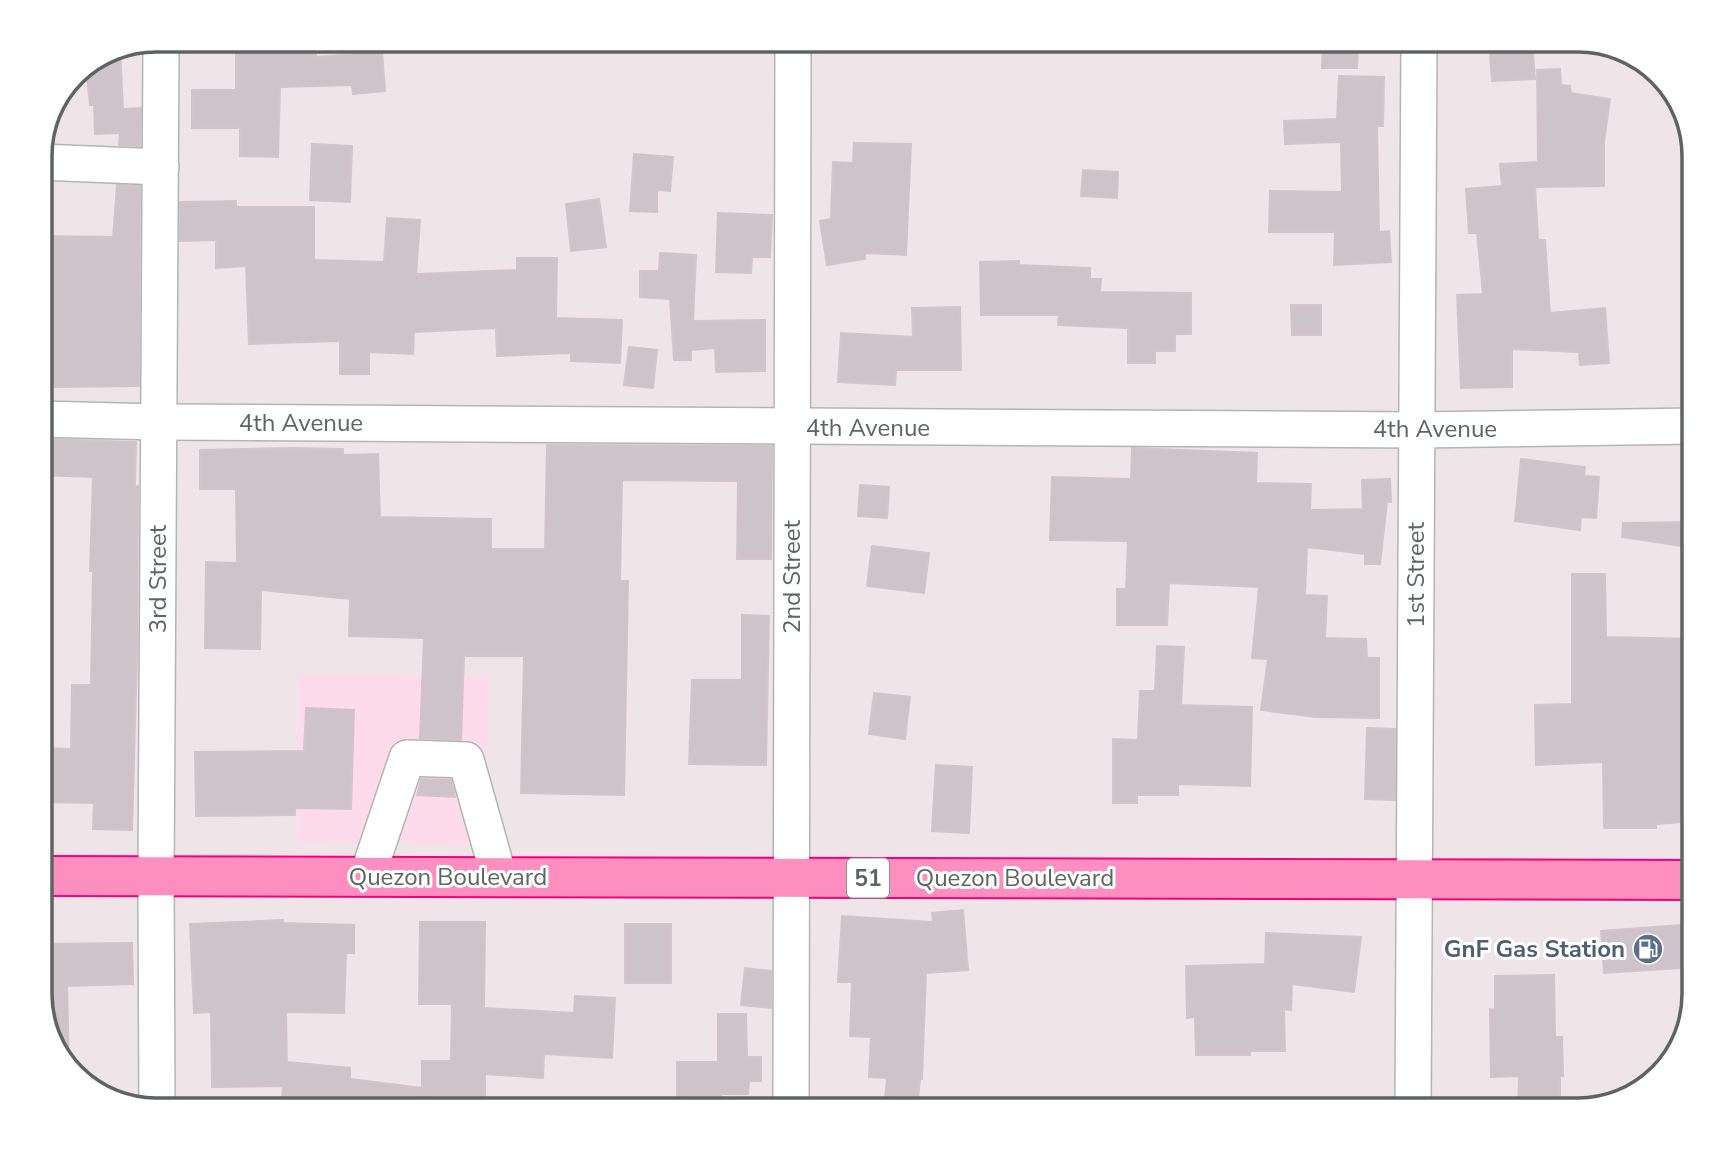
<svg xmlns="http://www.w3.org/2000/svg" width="1735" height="1150" font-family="'Nunito Sans',sans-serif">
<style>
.commercial{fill:#fedbea}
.building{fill:#cdc3c8;stroke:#d4c3cb;stroke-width:2}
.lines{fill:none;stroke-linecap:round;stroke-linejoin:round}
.minor-casing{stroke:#b0b7b3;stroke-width:38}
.highway-casing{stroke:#f3017a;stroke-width:42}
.minor{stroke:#fff;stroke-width:35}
.highway{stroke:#fc8fbf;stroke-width:38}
.labels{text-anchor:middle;stroke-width:6;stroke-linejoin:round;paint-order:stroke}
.shield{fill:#fff;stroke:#8e9390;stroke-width:2}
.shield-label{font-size:23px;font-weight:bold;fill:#5d6560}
.street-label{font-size:24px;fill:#5d6560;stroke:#fff}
.service-label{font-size:24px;font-weight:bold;fill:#4e5e75;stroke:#fff;text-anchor:end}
.rim{fill:none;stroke:#5d6560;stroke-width:3.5}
</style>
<rect width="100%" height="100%" fill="#efe5e9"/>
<polygon class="commercial" points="299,675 490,676 483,846 298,842"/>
<g class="building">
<polygon points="1489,41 1532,41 1535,79 1492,81"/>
<polygon points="1323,42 1358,42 1357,68 1322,68"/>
<polygon points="236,48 316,48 316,57 382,52 385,91 353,94 352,85 280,87 278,157 240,156 240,128 192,128 192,90 236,90"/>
<polygon points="113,49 120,49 123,109 141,108 140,146 119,145 120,133 95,134 94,105 90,105 86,67"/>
<polygon points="1560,69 1561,85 1570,86 1571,93 1610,99 1604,141 1604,186 1535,187 1538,240 1545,240 1550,313 1605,308 1609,363 1580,365 1579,352 1512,349 1512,387 1461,388 1457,295 1483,294 1477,233 1469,233 1466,189 1502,186 1500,164 1538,162 1537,70"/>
<polygon points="1339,76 1384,77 1383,126 1377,126 1379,232 1389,231 1391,262 1334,265 1335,232 1269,232 1270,191 1342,192 1341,142 1285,144 1284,121 1337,119"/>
<polygon points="854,143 911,144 906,255 865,253 865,259 827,265 820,221 831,219 833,162 853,163"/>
<polygon points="312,144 352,146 350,202 310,200"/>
<polygon points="634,154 673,157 670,191 657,190 657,212 630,211"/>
<polygon points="1083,170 1118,172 1117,198 1081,196"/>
<polygon points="117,185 140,186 139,386 55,387 55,384 40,383 40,236 113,237"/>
<polygon points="599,199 606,247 571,251 566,204"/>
<polygon points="236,201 236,207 314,207 314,260 384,262 387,218 420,220 416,274 517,270 517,258 557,258 556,318 622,320 620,363 571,361 571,353 497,356 496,328 414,332 413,354 369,352 369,374 340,374 340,341 249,344 246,266 216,268 216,240 180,241 180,202"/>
<polygon points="718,213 772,215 770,257 752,257 751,273 716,272"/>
<polygon points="660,253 696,255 693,321 765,320 765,371 716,372 715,348 691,350 691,360 674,360 670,299 640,297 640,271 659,271"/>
<polygon points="1019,261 1019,265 1090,268 1090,279 1101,279 1100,292 1191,293 1191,334 1175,334 1175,351 1155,351 1155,363 1128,363 1128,328 1058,325 1059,315 981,315 980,262"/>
<polygon points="1291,305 1321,305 1321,335 1292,335"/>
<polygon points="960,307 961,370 896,370 895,385 838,382 841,333 913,337 912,308"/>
<polygon points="629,347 657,350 653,388 624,385"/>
<polygon points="40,439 136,442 135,486 138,486 137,655 132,830 93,829 94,803 40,802 40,748 71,749 72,685 91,685 93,571 90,571 93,477 40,475"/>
<polygon points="547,445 772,446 771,559 737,559 738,481 622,480 620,581 628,581 624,795 521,793 524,656 464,656 461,740 420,738 424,638 349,636 350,599 261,590 260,649 205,648 206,562 237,563 236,489 200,489 200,450 294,448 343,449 343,455 378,454 380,517 491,519 491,549 545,549"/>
<polygon points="1132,448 1257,453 1256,483 1311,484 1310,510 1363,509 1362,480 1390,479 1391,502 1387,502 1380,564 1365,564 1365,554 1307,547 1305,595 1327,596 1325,638 1366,639 1367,658 1379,658 1379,718 1316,717 1261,710 1268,659 1252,658 1259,587 1169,583 1167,625 1117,625 1117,589 1126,589 1128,541 1050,540 1052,477 1131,479"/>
<polygon points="1521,459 1585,467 1584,476 1599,477 1596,518 1581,517 1580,530 1515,521"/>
<polygon points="860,485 889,487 887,518 858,516"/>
<polygon points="1695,522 1695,548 1622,537 1623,523"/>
<polygon points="872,546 929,553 924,593 867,586"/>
<polygon points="1572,574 1605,574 1606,637 1695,639 1695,821 1656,824 1656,828 1604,828 1603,762 1536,765 1535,705 1572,704"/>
<polygon points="742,615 769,616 766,765 689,764 692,680 742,680"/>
<polygon points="1157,646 1184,647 1181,705 1252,707 1250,786 1178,784 1178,795 1137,795 1137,803 1113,803 1113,739 1138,740 1140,691 1155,691"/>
<polygon points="874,693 910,697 905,739 869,734"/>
<polygon points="306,708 354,710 351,809 295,808 295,815 196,816 195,752 304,751"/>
<polygon points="1367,728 1395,729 1395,800 1365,799"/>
<polygon points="936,765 972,767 969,833 932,831"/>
<polygon points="421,779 451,780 455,797 417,795"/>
<polygon points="963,910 968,970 926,973 922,1079 920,1079 917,1110 884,1110 887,1078 869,1077 871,1037 850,1036 852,982 838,982 842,916 933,922 932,913"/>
<polygon points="283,920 283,923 354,925 354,953 346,953 344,1013 286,1012 287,1062 350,1068 350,1079 422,1088 422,1061 451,1061 452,1004 419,1004 420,922 485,922 484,1008 574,1013 575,996 615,998 612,1058 544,1054 543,1078 485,1074 485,1110 281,1110 283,1086 212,1087 211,1012 194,1013 190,924"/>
<rect x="625" y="924" width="46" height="59"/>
<polygon points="1695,924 1695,967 1604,973 1601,931"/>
<polygon points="1266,933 1361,937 1354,992 1292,984 1291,1010 1284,1009 1285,1051 1250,1051 1250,1055 1196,1055 1195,1017 1187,1018 1186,966 1265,964"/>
<polygon points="132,943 133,984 67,986 69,1065 56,1051 40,1000 40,944"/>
<polygon points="745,968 771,971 771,1008 741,1005"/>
<polygon points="1554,975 1555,1037 1562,1037 1563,1076 1560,1076 1560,1110 1518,1110 1519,1076 1491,1077 1490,1009 1495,1010 1495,976"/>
<polygon points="718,1014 746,1014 747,1057 761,1057 761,1081 749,1081 748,1094 721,1094 721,1110 677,1110 677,1062 718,1062"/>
</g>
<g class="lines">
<g class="minor-casing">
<g id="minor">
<polyline points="40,162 161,167"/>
<polyline points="40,419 159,422 1417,430 1695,426"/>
<polyline points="367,877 407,758 466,760 499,877"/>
<polyline points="157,1110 156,876 161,49"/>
<polyline points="791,1110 793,45"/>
<polyline points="1413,1110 1419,41"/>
</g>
</g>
<g class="highway-casing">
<polyline id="highway" points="40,876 1695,880"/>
</g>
<use href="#minor" class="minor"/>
<use href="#highway" class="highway"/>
</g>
<defs>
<g id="fuel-disc" transform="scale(1.575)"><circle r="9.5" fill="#5c6f8a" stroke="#fff"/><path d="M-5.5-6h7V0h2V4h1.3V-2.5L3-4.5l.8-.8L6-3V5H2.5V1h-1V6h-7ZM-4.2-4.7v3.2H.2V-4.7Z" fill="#fff"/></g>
</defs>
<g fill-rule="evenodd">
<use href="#fuel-disc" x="1648" y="949"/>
</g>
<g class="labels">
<rect class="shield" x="847" y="858.5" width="42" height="39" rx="5"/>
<g class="shield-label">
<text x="868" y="886">51</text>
</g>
<g class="street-label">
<text x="301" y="431">4th Avenue</text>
<text x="868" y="436">4th Avenue</text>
<text x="1435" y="437">4th Avenue</text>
<text transform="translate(1416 575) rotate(-90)" y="8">1st Street</text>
<text transform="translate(792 577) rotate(-90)" y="8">2nd Street</text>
<text transform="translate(158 579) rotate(-90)" y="8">3rd Street</text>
<text x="448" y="885">Quezon Boulevard</text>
<text x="1015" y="886">Quezon Boulevard</text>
</g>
<g class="service-label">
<text x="1625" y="957">GnF Gas Station</text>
</g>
</g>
<path d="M0 0H1735V1150H0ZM156 52H1578A104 104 0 0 1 1682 156V994A104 104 0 0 1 1578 1098H156A104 104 0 0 1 52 994V156A104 104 0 0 1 156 52Z" fill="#fff" fill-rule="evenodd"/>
<path class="rim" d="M156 52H1578A104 104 0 0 1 1682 156V994A104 104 0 0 1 1578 1098H156A104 104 0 0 1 52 994V156A104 104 0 0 1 156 52Z"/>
</svg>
